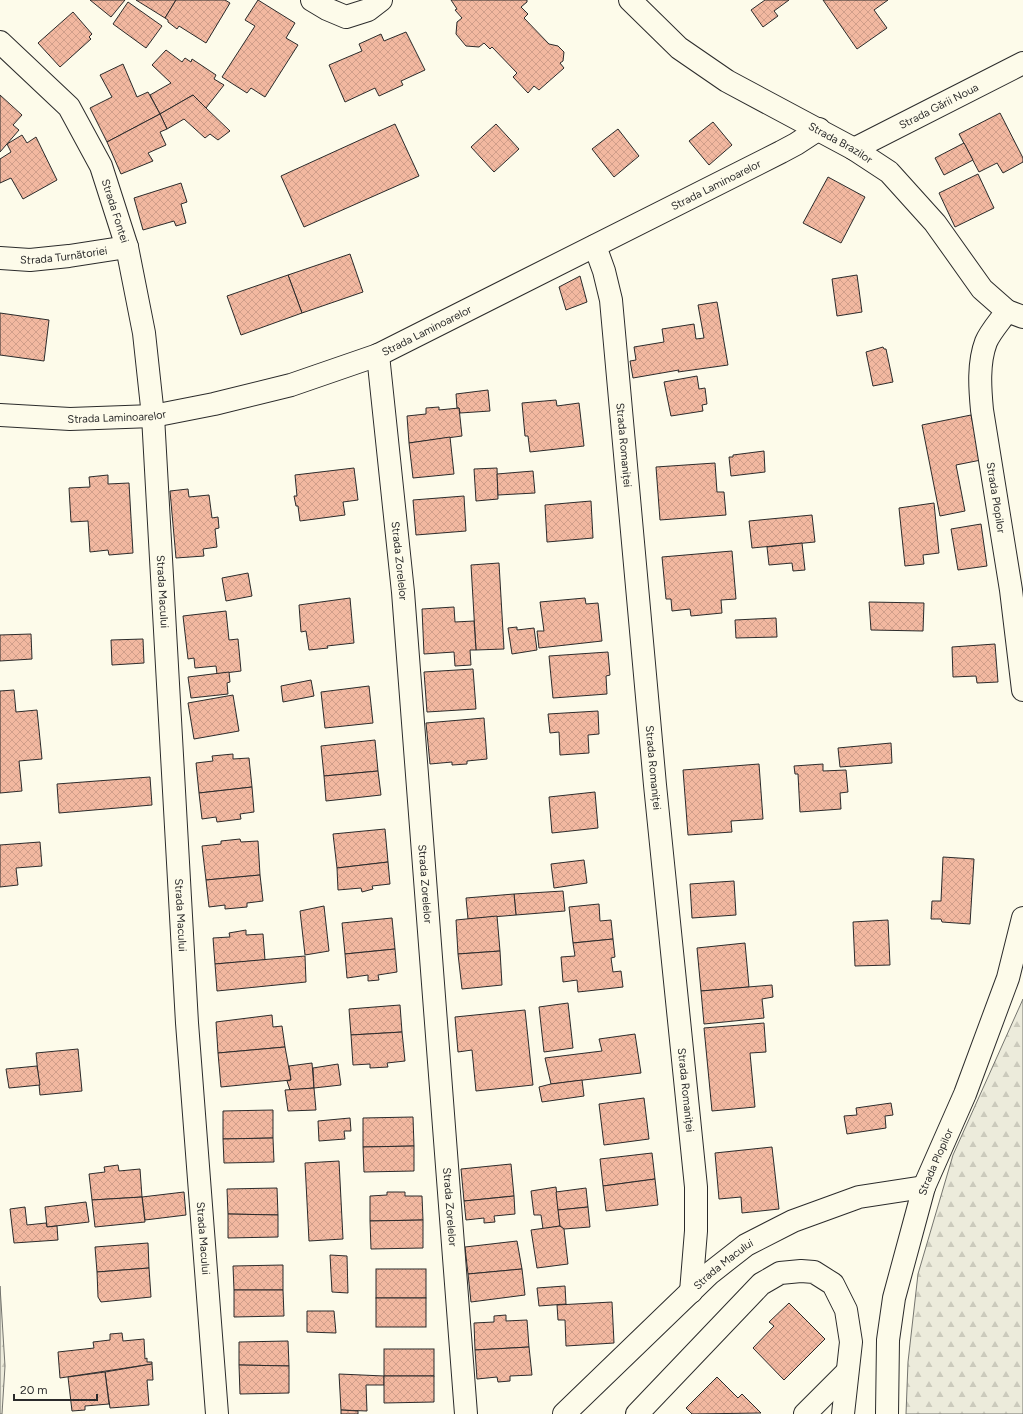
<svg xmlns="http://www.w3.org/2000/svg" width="1023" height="1414" font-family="Figtree,sans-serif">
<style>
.forest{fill:url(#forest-firs);stroke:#74746e}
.building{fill:url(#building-cross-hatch);stroke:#2b2b2b}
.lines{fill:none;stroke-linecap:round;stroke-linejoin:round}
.minor-casing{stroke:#2b2b2b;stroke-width:24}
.minor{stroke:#fdfbea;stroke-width:22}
.labels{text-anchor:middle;stroke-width:3;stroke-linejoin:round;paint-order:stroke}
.street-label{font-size:11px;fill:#2b2b2b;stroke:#fdfbea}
</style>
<defs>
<pattern id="forest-firs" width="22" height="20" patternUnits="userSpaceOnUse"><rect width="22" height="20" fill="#ecebdb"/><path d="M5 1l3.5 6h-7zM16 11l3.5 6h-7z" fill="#cbcabc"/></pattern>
<pattern id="building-cross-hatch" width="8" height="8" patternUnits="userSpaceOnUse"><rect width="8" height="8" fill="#f2b8a0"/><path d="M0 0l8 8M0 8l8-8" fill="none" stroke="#d09e8a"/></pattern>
</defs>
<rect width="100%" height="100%" fill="#fdfbea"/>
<g class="forest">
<polygon points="1023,999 1023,1414 906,1414 908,1362 918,1274 953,1155"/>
<polygon points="0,1286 5,1366 2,1414 0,1414"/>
</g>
<g class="building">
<polygon points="90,0 125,0 111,17"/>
<polygon points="136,0 176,0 165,18"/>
<polygon points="176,0 225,0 230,3 206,43 179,26 177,29 168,22 168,20 165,18"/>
<polygon points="258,0 295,23 286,38 298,45 265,97 251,88 247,93 222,77 255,26 245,20"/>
<polygon points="451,0 527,0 527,2 521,7 528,14 524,18 549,44 558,46 564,52 563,61 560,63 564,68 539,90 534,86 528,93 513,77 517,73 492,47 490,49 484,43 479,47 466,46 456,34 457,22 462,18 455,10 457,9"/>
<polygon points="765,0 789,0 774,11 778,16 763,27 751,10"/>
<polygon points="823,0 888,0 874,10 887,28 857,49"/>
<polygon points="128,2 162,26 146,48 113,24"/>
<polygon points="73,12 92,34 89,37 91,39 60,67 38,43"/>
<polygon points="406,32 425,70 401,81 403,85 379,96 375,88 345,102 329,65 362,51 359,44 381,34 384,41"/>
<polygon points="166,50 182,62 185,58 191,62 192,59 216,75 214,79 224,85 206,108 193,95 160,114 150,95 171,83 152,65"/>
<polygon points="123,64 137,97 148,92 160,114 107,142 90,108 112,97 100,75"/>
<polygon points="0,95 22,115 13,125 19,130 0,152"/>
<polygon points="193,95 206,108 230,131 218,140 210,134 205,138 184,119 167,129 160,114"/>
<polygon points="1000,113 1023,158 1023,162 1003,173 997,163 979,172 959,134"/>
<polygon points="160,114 167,129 160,132 166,145 148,153 153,161 121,174 107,142"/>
<polygon points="713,122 732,145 709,165 689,141"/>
<polygon points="395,124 419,176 304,227 281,176"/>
<polygon points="496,124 519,149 494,172 471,147"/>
<polygon points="618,129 639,156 614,177 592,149"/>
<polygon points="22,135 27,143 36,137 57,180 23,199 11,178 0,183 0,159 11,152 7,144"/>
<polygon points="964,143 973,160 944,175 935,158"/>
<polygon points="978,174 994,208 955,227 939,193"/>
<polygon points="828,177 865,197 841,243 803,223"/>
<polygon points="181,183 187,202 181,204 186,223 176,226 174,221 143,230 134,198"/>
<polygon points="350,254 363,292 302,313 288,275"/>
<polygon points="288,275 302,313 241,335 227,296"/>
<polygon points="857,275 862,312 837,316 832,279"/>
<polygon points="580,276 587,302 566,310 559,287"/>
<polygon points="717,302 728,365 678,372 679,370 633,378 630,361 636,360 634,347 664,342 662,329 694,324 696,339 704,338 698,305"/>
<polygon points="0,313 49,320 44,361 0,355"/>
<polygon points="883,347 884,349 886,349 893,382 873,386 866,352"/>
<polygon points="697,376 699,389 705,388 707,404 702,405 703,411 671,416 664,382"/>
<polygon points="488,390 490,411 460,413 459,408 457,408 456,394"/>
<polygon points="556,400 557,406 579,403 584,446 530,452 528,436 525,436 522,403"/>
<polygon points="439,407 439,410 459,408 462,436 409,443 407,416 426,414 426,408"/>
<polygon points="971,415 981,460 956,465 965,511 940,516 922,425"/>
<polygon points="450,437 454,474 413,478 409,443"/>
<polygon points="764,451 765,472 731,476 729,457 733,457 733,455"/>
<polygon points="715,463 717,492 724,492 726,515 660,520 656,467"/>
<polygon points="354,468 358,500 343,502 345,515 300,521 298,506 296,506 294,496 297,496 295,475"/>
<polygon points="497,468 498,499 476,501 474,469"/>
<polygon points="533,471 535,493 498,495 497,474"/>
<polygon points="108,475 108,484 129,483 133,553 109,555 108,550 90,552 88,521 71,522 69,488 90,487 89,477"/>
<polygon points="188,489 189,497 209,495 212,518 218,517 219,528 215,529 217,547 203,549 204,556 176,558 170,491"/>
<polygon points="464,496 466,531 416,535 413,500"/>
<polygon points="591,501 593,538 547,542 545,505"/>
<polygon points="934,503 939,553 923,555 924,564 905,566 899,508"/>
<polygon points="812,515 815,542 752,548 749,521"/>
<polygon points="981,524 987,566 958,570 951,529"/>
<polygon points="802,543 805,570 793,571 792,563 769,565 767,547"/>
<polygon points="732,551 736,599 721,600 722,613 691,616 690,609 672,611 671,599 666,599 662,557"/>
<polygon points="499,563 504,649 476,650 471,565"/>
<polygon points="248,573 252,596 226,601 222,578"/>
<polygon points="350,598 354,643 327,646 328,648 309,650 306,631 301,632 299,605"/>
<polygon points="585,598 586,604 598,603 602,641 539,648 537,631 544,631 540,602"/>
<polygon points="869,602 924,603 923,631 871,630"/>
<polygon points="454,607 455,622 474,621 476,650 470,650 471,665 455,666 454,652 424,654 422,609"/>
<polygon points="226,611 229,640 238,639 241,671 217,674 216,666 195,668 194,658 188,659 183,616"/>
<polygon points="776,618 777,637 736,638 735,620"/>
<polygon points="517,627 517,630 534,628 537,650 512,654 508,628"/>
<polygon points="31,634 32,659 0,661 0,635"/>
<polygon points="143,639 144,663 112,665 111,640"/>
<polygon points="995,644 998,682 977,683 976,676 953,677 952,647"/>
<polygon points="608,652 610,675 606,676 607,694 553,698 549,656"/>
<polygon points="473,669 476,709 427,712 424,672"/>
<polygon points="229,672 230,682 227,683 228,694 191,698 188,677"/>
<polygon points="311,680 314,696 283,702 281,686"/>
<polygon points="369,686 373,723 325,728 321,692"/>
<polygon points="14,690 16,712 37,710 42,759 19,761 22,791 0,793 0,691"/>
<polygon points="233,695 239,731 194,739 188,703"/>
<polygon points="598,711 599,734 588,735 589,753 560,755 559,732 550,733 548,714"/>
<polygon points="484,718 487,759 467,761 467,764 452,765 452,762 430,764 426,723"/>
<polygon points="375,740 378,771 324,776 321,746"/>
<polygon points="891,743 892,763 840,767 838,748"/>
<polygon points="233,754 233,759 249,758 252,787 199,793 196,763 213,761 212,756"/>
<polygon points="759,764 763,819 731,821 732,832 688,835 683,770"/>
<polygon points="823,764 823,771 846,770 848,792 840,793 841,809 800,812 798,774 795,774 794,766"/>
<polygon points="378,771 381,795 326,801 324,776"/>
<polygon points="150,777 152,805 59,813 57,784"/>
<polygon points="252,787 254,812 240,814 241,819 217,822 216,817 202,819 199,793"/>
<polygon points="595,792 598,828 552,833 549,797"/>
<polygon points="385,829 388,862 337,868 333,834"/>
<polygon points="240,839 241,842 258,841 260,875 206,880 202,846 221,844 221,841"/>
<polygon points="40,842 42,866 16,868 18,885 0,887 0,845"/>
<polygon points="943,857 974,859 970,924 942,922 941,919 931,919 932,901 941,901"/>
<polygon points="584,860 587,883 554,888 551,864"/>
<polygon points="388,862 390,884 372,886 373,889 362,892 361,888 338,890 337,868"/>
<polygon points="260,875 263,901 247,903 247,907 225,909 225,905 209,907 206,880"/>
<polygon points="734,881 736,915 692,918 690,884"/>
<polygon points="563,891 565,911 516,915 514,894"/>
<polygon points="514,894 516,915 468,919 466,898"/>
<polygon points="599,904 600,921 611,920 613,939 573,943 569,907"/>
<polygon points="324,906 329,951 305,955 300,911"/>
<polygon points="497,916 500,951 458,954 456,920"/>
<polygon points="392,918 395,949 345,954 342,923"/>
<polygon points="888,920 890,965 855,966 853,922"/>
<polygon points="246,930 246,935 263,934 265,960 215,964 213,938 230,937 229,933"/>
<polygon points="613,939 615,957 611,958 613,972 621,971 623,987 578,992 577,980 563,982 561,957 575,956 573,943"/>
<polygon points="745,943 749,987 701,991 697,948"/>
<polygon points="395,949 397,972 378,975 379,980 368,981 368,975 347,978 345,954"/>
<polygon points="500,951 502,985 462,989 458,954"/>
<polygon points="305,956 306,982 217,991 215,964"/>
<polygon points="772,985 773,997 762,999 764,1018 704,1024 701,991"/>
<polygon points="568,1003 573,1048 544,1052 539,1007"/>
<polygon points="400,1005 402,1032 351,1035 349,1009"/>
<polygon points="525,1010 533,1085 476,1091 472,1050 458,1052 455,1017"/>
<polygon points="272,1015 273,1027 282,1026 285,1047 218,1053 216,1022"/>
<polygon points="764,1023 766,1052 750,1053 755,1107 712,1111 704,1028"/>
<polygon points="402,1032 405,1061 387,1063 388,1067 370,1068 370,1064 353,1065 351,1035"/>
<polygon points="635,1034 641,1073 551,1084 545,1058 602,1051 599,1039"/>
<polygon points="285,1047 291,1080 221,1087 218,1053"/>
<polygon points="78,1049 82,1091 40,1095 36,1053"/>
<polygon points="312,1063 314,1088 290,1090 287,1081 291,1080 289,1066"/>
<polygon points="338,1064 341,1085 314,1088 313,1068"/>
<polygon points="37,1066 40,1085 9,1088 6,1069"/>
<polygon points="582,1080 584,1096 542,1102 539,1087 551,1084"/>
<polygon points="314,1088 316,1110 288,1111 285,1090"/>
<polygon points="644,1098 649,1139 604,1145 599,1104"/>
<polygon points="891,1103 893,1115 885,1116 886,1128 847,1134 844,1116 857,1115 856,1108"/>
<polygon points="273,1110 273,1138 223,1139 223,1111"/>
<polygon points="413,1117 414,1146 363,1147 363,1118"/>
<polygon points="350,1118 351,1131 344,1131 345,1139 319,1141 318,1121"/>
<polygon points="273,1138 274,1162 224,1163 223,1139"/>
<polygon points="414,1146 414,1171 364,1172 363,1147"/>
<polygon points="772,1147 779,1209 742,1213 741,1197 719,1199 715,1153"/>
<polygon points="652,1153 655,1179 603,1186 600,1159"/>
<polygon points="339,1161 343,1239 309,1241 305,1163"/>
<polygon points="511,1164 514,1196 464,1201 461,1169"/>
<polygon points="118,1165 119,1171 140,1169 142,1197 92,1200 89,1174 105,1172 104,1167"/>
<polygon points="655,1179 658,1205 606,1211 603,1186"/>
<polygon points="556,1187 560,1226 543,1229 541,1215 534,1215 531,1191"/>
<polygon points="277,1188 278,1215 228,1214 227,1189"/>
<polygon points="586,1188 588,1207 558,1210 556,1192"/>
<polygon points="184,1192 186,1215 145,1220 142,1197"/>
<polygon points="387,1192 405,1192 405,1196 422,1196 423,1220 370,1221 370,1196 387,1195"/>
<polygon points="514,1196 515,1214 494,1216 495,1222 484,1223 484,1218 466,1220 464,1201"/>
<polygon points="142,1197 145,1222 95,1227 92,1200"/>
<polygon points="86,1202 89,1222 47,1227 45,1207"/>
<polygon points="25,1207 27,1225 46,1223 47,1227 57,1226 58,1240 14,1243 10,1209"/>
<polygon points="588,1207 590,1227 564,1229 560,1226 558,1210"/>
<polygon points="228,1214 278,1215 278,1237 228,1238"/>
<polygon points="423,1220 423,1248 371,1249 370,1221"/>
<polygon points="560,1226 564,1229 568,1264 537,1268 531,1230"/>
<polygon points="517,1241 522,1269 468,1274 465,1247"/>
<polygon points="148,1243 149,1268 97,1272 95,1247"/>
<polygon points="330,1255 347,1256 348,1293 332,1292"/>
<polygon points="283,1265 283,1290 234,1290 233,1266"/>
<polygon points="149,1268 151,1297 101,1302 98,1297 97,1272"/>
<rect x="376" y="1269" width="50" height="29"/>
<polygon points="522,1269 525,1295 471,1302 468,1274"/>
<polygon points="565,1286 566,1304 539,1306 537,1288"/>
<polygon points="234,1290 283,1290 284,1316 234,1317"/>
<rect x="376" y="1298" width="50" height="29"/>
<polygon points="612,1302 614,1343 566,1346 565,1320 558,1320 557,1305"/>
<polygon points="789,1303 825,1339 784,1380 753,1348 774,1326 769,1322"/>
<polygon points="307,1311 334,1311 336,1333 307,1332"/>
<polygon points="506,1315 506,1321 527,1320 529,1347 475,1350 474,1323 494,1322 494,1316"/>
<polygon points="122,1333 123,1341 144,1339 145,1359 147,1358 147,1362 152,1362 152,1364 60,1378 58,1352 94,1348 93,1342 110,1340 110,1334"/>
<polygon points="288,1341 289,1366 239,1365 239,1342"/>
<polygon points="529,1347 532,1375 510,1376 510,1381 498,1382 497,1377 477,1379 475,1350"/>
<rect x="384" y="1349" width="50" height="27"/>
<polygon points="152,1364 153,1380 147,1380 149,1405 110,1408 105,1372"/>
<polygon points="239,1365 289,1366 289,1393 240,1394"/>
<polygon points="105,1372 109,1404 85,1406 85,1410 72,1411 68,1377"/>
<polygon points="339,1374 384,1376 384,1385 366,1385 367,1411 341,1410"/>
<polygon points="384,1376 434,1376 434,1402 384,1403"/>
<polygon points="717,1377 738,1398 742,1394 761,1413 692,1414 686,1408"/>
<polygon points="341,1410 358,1411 358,1414 341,1414"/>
</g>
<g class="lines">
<g class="minor-casing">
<g id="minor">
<polyline points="312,0 327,9 346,17 368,10 381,0"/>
<path id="s1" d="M630,0l49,48 48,33 127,68 35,23 46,51 47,66 25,22 16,6"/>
<path id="s2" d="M0,42l69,65 32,59 26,81 17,86 9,83 34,607 30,391"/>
<path id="s3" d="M854,149l169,-86"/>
<path id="s4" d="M595,246l9,25 7,29 44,485 41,402v44l-5,61"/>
<path id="s5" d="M0,258l30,2 39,-4 58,-9"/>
<path id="s6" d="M1007,311c-6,9 -17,21 -21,31 -8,21 -6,47 -4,68l29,180 12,100"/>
<path id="s7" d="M378,355l25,237 63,822"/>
<path id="s8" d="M0,415l70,4 83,-3 61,-12 77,-19 87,-30 403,-203 15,-8 23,-15"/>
<path id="s9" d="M564,1414l145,-140 37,-29 47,-24 66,-24 65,-10"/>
<polyline points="637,1414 761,1284 780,1273 801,1271 814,1272 833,1284 846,1310 851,1342 843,1414"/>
<polyline points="805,1414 847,1372"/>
<path id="s10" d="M887,1414l1,-74 6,-42 30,-111 41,-93 43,-116 15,-60"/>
</g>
</g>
<use href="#minor" class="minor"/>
</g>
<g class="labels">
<g class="street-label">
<text dy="4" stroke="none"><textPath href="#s3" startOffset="95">Strada Gării Noua</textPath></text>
<text dy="4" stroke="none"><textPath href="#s1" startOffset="256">Strada Brazilor</textPath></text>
<text dy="4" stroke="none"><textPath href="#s8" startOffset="765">Strada Laminoarelor</textPath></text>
<text dy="4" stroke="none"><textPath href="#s2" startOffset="209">Strada Fontei</textPath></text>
<text dy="4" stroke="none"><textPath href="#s5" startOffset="64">Strada Turnătoriei</textPath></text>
<text dy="4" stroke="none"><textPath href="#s8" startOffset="441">Strada Laminoarelor</textPath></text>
<text dy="4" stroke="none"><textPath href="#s8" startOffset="117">Strada Laminoarelor</textPath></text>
<text dy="4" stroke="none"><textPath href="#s4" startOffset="202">Strada Romaniței</textPath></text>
<text dy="4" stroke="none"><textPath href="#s6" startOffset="195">Strada Plopilor</textPath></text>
<text dy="4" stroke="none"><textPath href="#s7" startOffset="207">Strada Zorelelor</textPath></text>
<text dy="4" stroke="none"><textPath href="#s2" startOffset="594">Strada Macului</textPath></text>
<text dy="4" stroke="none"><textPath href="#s4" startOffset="526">Strada Romaniței</textPath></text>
<text dy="4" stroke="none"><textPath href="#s7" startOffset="531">Strada Zorelelor</textPath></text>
<text dy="4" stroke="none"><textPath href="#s2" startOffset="918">Strada Macului</textPath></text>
<text dy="4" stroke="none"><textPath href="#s4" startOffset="850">Strada Romaniței</textPath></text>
<text dy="4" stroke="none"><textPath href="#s10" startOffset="259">Strada Plopilor</textPath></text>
<text dy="4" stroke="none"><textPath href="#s7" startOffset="855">Strada Zorelelor</textPath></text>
<text dy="4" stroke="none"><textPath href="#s2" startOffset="1242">Strada Macului</textPath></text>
<text dy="4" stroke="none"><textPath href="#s9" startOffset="219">Strada Macului</textPath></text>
</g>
</g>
<path d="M14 1394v6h83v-6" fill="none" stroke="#2b2b2b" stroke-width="2"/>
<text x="20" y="1394" font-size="12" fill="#2b2b2b" stroke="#fdfbea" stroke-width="3" paint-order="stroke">20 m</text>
</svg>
